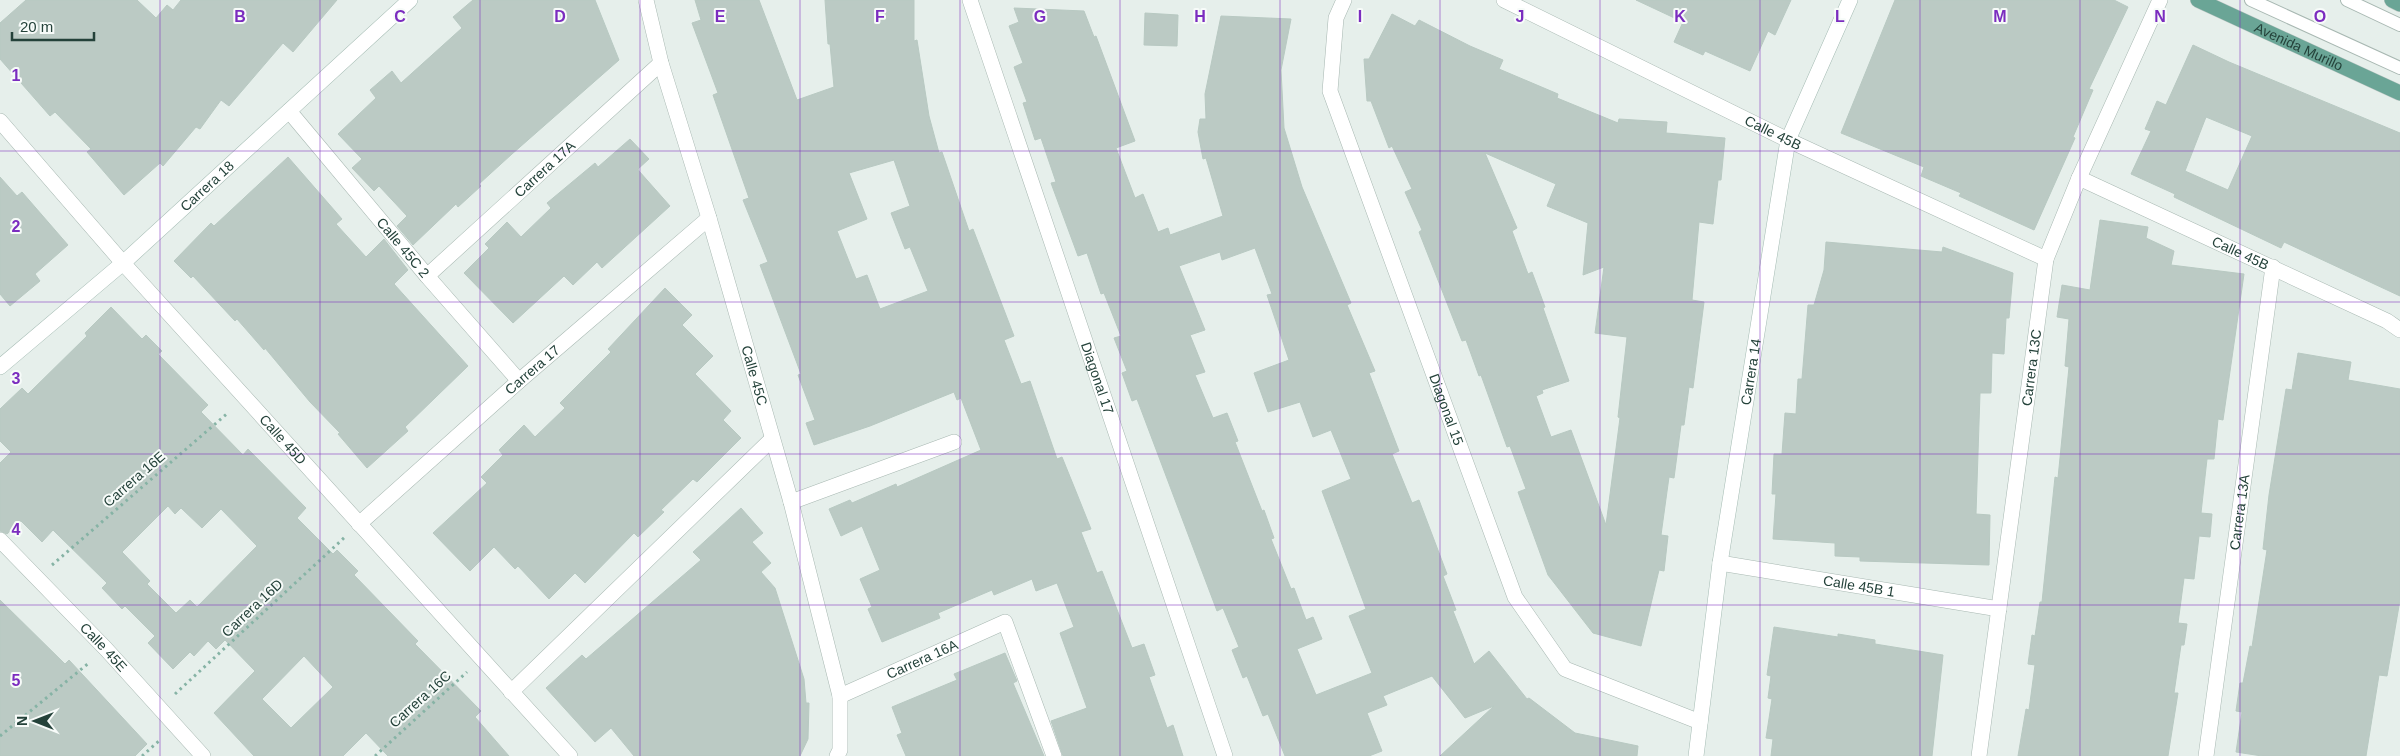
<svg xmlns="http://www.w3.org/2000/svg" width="2400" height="756" font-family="Helvetica,sans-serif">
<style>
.building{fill:#bbcac4;stroke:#b8c9c2;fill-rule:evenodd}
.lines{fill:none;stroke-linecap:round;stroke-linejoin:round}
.lane-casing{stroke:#a8b8b2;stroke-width:14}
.street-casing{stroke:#a8b8b2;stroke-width:16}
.secondary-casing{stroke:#a4bbb3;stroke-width:16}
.primary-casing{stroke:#c2cac8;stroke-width:16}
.path{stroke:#86b3a5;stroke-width:3;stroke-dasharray:2.5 4;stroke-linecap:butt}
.lane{stroke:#fff;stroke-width:12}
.street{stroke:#fff;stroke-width:15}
.secondary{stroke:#fff;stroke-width:15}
.primary{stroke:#6aa596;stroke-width:15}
.grid{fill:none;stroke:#7b2cbf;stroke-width:1;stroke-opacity:0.55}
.labels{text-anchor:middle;stroke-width:4;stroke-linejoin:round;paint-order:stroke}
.street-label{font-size:14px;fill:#24423a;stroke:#f7fbf9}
.grid-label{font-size:16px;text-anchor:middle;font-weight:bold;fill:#7b2cbf;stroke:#f7fbf9;stroke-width:4;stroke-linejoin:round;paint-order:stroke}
</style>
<rect width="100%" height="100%" fill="#e6efeb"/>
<g class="building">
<polygon points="26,0 137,0 156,18 167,5 173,10 181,0 337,0 293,52 283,43 229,106 221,100 200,129 196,127 163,166 160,163 124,195 87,152 91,149 55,112 50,116 0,59 0,23"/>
<polygon points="473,0 595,0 619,60 512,154 479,184 481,186 458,207 456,204 413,245 397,226 407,216 379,186 374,191 352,168 362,159 338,134 376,98 370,90 392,71 401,83 462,28 453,17"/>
<path d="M695,0h64l38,100 37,-13 -4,-43h-2l-3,-44h89v41l3,-1 12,76 10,37 3,-1 27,79 4,-2 41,107 -10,4 17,44 9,-3 27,78 5,-2 15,37 14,35 -10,3 16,41 5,-2 30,77 12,-4 11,31 -6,2 18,51 6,-3 10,31h-120l-12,-35 36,-13 -27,-75 14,-6 -17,-44 -21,8 -4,-12 -38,16 -2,-5 -54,23 2,5 -58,24 -14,-33 4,-2 -12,-28 20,-9 -18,-44 -21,10 -12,-27 21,-9 2,3 44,-19 1,3 84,-37 -20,-52 -4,2 -3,-8 -84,34 -56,19 -8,-22 9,-3 -17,-45 3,-1 -41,-109 8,-3 -25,-62 6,-2 -36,-103 5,-2 -26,-70 9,-3zM894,160l16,46 -19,7 14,36 5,-2 18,44 -48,18 -13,-34 -11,4 -19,-48 30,-12 -18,-46z"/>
<polygon points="1636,0 1791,0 1775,35 1768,31 1750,71 1705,51 1703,55 1674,42 1683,22"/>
<polygon points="1895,0 2114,0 2128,7 2089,89 2093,90 2073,137 2075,138 2034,230 1959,196 1961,193 1921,176 1924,167 1841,133"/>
<path d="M1014,8l70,3 10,26 2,-1 39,105 -19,7 19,50 8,-4 15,38 10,-4 2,7 53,-19 -17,-58 -3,1 -5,-27 2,-13h6l-1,-25 16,-78 70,3 -10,51 3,58 18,59 49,116 -4,2 28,66 -6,2 30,78 -7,3 20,49 7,-3 28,74 -4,2 13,34 -3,1 21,53 15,-13 38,48 2,-1 46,35 63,13 -1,10h-197l54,-50 -29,12 -33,-42 -49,20 4,9 -20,8 15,38 -13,5h-84l-17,-42 -5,2 -16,-40 -4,2 -11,-28 7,-3 -16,-39 -6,3 -80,-212 -5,2 -10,-28 5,-2 -13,-33 7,-2 -17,-43 -3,1 -14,-41 -9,3 -27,-73 5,-1 -15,-44 -6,2 -12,-37 4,-1 -13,-35 9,-4 -14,-37 10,-4zM1255,248l17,46 -5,1 22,65 -35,13 14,39 32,-10 13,35 18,-7 20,49 -29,12 44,118 -17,7 23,57 -56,22 -19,-46 25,-10 -9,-22 -7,3 -12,-32 -3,1 -20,-50 3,-1 -10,-28 -2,1 -27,-69 3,-1 -11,-28 -14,5 -18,-43 10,-3 -15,-37 15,-5 -26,-64 41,-14 2,8z"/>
<polygon points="1145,13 1178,15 1177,46 1144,45"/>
<path d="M1392,14l23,12 4,-6 51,26 33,14 -4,9 59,25 -1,4 61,25 1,-4 48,3 -1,11 59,5 -4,42h-3l-5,44 -14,-2 -7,78 12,2 -11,86 -4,-1 -5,38h-3l-7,53 -5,-1 -8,58 7,1 -4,35 -5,-1 -18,76 -48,-13 -45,-58 -30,-83 8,-3 -16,-43 -3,1 -26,-72 -2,1 -13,-36 -4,1 -43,-109 3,-2 -17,-38 7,-3 -20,-43 -3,2 -18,-47h-4l-3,-42h5zM1485,153l71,31 -9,22 41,17 -5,52 21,-8 -9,66 32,4 -9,80 2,1 -14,107 -35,-95 -20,7 -15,-41 7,-3 -1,-3 27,-9 -26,-73 2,-1 -13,-35 -4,2 -16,-43 5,-3z"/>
<path d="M2193,45l36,17 171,71v163l-116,-54 -3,6 -107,-51 1,-3 -44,-20 20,-43 -6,-2 12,-28 9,4zM2206,117l46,19 -24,54 -43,-19z"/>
<polygon points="630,139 649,159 638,169 639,171 670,206 602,268 597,262 573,285 564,276 513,323 464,273 489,248 485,244 507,222 521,237 551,208 547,203 595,163 598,167"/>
<polygon points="288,157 342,219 336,224 366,257 384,239 408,270 394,284 468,366 405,427 408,431 367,468 338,434 340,433 310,402 265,348 264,350 237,319 235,321 193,276 191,278 174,261 211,223 214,226"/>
<polygon points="0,177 17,196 22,192 68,245 35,274 40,281 10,306 0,294"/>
<polygon points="2100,220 2148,227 2146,238 2174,251 2171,265 2244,274 2223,420 2218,419 2214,459 2207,459 2201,513 2212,514 2210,537 2199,536 2194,579 2184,578 2178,623 2187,624 2184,645 2181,645 2174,693 2178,693 2168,756 2018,756 2026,709 2029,710 2035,665 2028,664 2032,635 2035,636 2040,602 2042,602 2055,477 2058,478 2069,367 2065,366 2069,319 2057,317 2062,285 2090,290"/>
<polygon points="1826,242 1942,252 1943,247 2013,273 2009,318 2006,318 2004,354 1992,353 1991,393 1980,393 1976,514 1990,515 1989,565 1860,561 1860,557 1835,556 1835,543 1773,539 1776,494 1772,494 1774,454 1782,454 1785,413 1796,414 1798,379 1802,379 1808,305 1814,305 1824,270"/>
<polygon points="665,288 692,315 682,325 713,356 695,374 731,411 723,420 741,438 697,482 693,479 661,510 664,512 638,537 634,533 585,583 575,573 549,599 518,566 515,569 494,547 470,571 433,533 487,483 481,477 503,455 499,450 524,425 535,437 565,408 560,403 611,352 608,349"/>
<path d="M111,307l31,32 4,-4 16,16 -4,3 50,51 -7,7 42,43 5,-6 58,59 -9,10 36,36 4,-4 21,21 -4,4 64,66 -3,3 66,67 -6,6 34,39h-121l-22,-23 -23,23h-89l-40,-43 41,-42 -30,-31 -9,9 -8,-8 -14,15 -4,-4 -17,17 -25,-26 7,-7 -30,-30 -3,3 -20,-21 5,-5 -54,-53 -11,12 -21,-21 -14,13 -7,-3v-68l11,-11 -11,-11v-32l22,-21 6,6 59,-58 -2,-3zM168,506l7,8 6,-6 21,20 19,-19 36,37 -60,61 -7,-7 -14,13 -29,-29 3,-3 -28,-29zM304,656l29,31 -42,41 -29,-29z"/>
<polygon points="2298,353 2351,362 2348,380 2400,389 2400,600 2387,676 2379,675 2366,756 2262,756 2236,752 2242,712 2236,711 2240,683 2243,683 2250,646 2252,647 2267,550 2263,549 2269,495 2286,389 2292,390"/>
<polygon points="741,508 763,533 752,542 771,563 761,572 775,588 804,679 806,703 809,703 808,739 800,756 634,756 611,728 595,742 546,688 582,655 586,659 701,560 693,552"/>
<polygon points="0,600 65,664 69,660 147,744 135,756 0,756"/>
<polygon points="1774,627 1838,637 1838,634 1875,640 1875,644 1943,655 1932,756 1771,756 1773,739 1766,738 1772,699 1768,698 1771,676 1767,675"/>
<polygon points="1005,653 1017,681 1013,683 1044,756 906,756 897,735 902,733 892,707 957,680 954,674"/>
</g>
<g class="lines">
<g class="lane-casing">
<g id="lane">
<polyline points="2251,0 2400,68"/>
<polyline points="2347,0 2400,25"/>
</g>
</g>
<g class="street-casing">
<g id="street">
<path id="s1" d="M646,0l15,63 48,155 82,284 49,194v54l-3,6"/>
<path id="s2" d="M970,0l255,756"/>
<path id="s3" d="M1344,0l-8,18 -6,73 185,506 50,72 135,53"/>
<path id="s4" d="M1504,0l284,140 258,119"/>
<path id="s5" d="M289,111l138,165 92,105"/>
<path id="s6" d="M0,121l123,142 447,493"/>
<path id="s7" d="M2079,178l308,143 13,9"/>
<path id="s8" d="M427,276l234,-213"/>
<polyline points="791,502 954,442"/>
<path id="s9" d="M359,524l160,-143 190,-163"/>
<path id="s10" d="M0,540l106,109 97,107"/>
<path id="s11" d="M1720,563l279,46"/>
<polyline points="511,692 772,439"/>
<path id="s12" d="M840,696l165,-74 49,134"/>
<path id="s13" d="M1979,756l67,-497 33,-81 81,-178"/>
<path id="s14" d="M2206,756l67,-489"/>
</g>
</g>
<g class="secondary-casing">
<g id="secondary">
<path id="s15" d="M0,367l123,-104 287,-263"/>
<path id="s16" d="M1696,756l24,-193 68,-423 62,-140"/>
</g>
</g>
<g class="primary-casing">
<g id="primary">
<path id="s17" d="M2198,0l202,93"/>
<polyline points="2392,0 2400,4"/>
</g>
</g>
<g class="path">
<polyline points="52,565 229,412"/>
<polyline points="175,694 345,537"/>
<polyline points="0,736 90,662"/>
<polyline points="142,756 160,740"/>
<polyline points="375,756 467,672"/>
</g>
<use href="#lane" class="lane"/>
<use href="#street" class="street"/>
<use href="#secondary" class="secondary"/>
<use href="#primary" class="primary"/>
</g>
<path class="grid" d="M160,0v756M320,0v756M480,0v756M640,0v756M800,0v756M960,0v756M1120,0v756M1280,0v756M1440,0v756M1600,0v756M1760,0v756M1920,0v756M2080,0v756M2240,0v756M0,151h2400M0,302h2400M0,454h2400M0,605h2400"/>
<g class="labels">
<g class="street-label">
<text dy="5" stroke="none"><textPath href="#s17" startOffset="111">Avenida Murillo</textPath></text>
<text dy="5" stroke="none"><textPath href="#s4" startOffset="300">Calle 45B</textPath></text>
<text dy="5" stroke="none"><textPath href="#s8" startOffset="159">Carrera 17A</textPath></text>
<text dy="5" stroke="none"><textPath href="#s15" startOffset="275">Carrera 18</textPath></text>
<text dy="5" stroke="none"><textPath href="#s5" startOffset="178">Calle 45C 2</textPath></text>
<text dy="5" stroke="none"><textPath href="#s7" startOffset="178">Calle 45B</textPath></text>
<text dy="5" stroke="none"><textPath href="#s13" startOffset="392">Carrera 13C</textPath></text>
<text dy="5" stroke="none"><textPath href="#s9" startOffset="232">Carrera 17</textPath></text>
<text dy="5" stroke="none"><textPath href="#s16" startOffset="388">Carrera 14</textPath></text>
<text dy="5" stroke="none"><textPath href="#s1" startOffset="391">Calle 45C</textPath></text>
<text dy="5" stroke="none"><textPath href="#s2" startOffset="399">Diagonal 17</textPath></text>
<text dy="5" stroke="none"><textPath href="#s3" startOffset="432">Diagonal 15</textPath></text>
<text dy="5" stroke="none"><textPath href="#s6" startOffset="426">Calle 45D</textPath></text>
<text transform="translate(134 479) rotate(-41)" y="5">Carrera 16E</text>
<text dy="5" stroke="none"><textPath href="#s14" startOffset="246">Carrera 13A</textPath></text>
<text dy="5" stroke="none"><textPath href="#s11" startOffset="141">Calle 45B 1</textPath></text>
<text transform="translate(252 608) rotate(-43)" y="5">Carrera 16D</text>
<text dy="5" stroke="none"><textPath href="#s10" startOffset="149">Calle 45E</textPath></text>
<text dy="5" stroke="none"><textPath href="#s12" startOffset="90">Carrera 16A</textPath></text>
<text transform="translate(420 699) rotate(-42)" y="5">Carrera 16C</text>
</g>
</g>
<g class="grid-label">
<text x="240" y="22">B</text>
<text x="400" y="22">C</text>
<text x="560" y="22">D</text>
<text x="720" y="22">E</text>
<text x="880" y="22">F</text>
<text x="1040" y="22">G</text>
<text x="1200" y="22">H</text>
<text x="1360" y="22">I</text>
<text x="1520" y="22">J</text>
<text x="1680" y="22">K</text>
<text x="1840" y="22">L</text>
<text x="2000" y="22">M</text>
<text x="2160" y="22">N</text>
<text x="2320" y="22">O</text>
<text x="16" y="81">1</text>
<text x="16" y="232">2</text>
<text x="16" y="384">3</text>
<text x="16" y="535">4</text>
<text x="16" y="686">5</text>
</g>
<g transform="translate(35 721) rotate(270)" stroke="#f7fbf9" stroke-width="4" paint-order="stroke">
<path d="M0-4L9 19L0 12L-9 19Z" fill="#24423a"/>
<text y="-8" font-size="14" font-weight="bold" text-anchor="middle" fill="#24423a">N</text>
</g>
<path d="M12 32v8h82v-8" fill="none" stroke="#24423a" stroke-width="2.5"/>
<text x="20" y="32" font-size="15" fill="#24423a" stroke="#f7fbf9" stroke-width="4" paint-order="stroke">20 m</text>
</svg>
